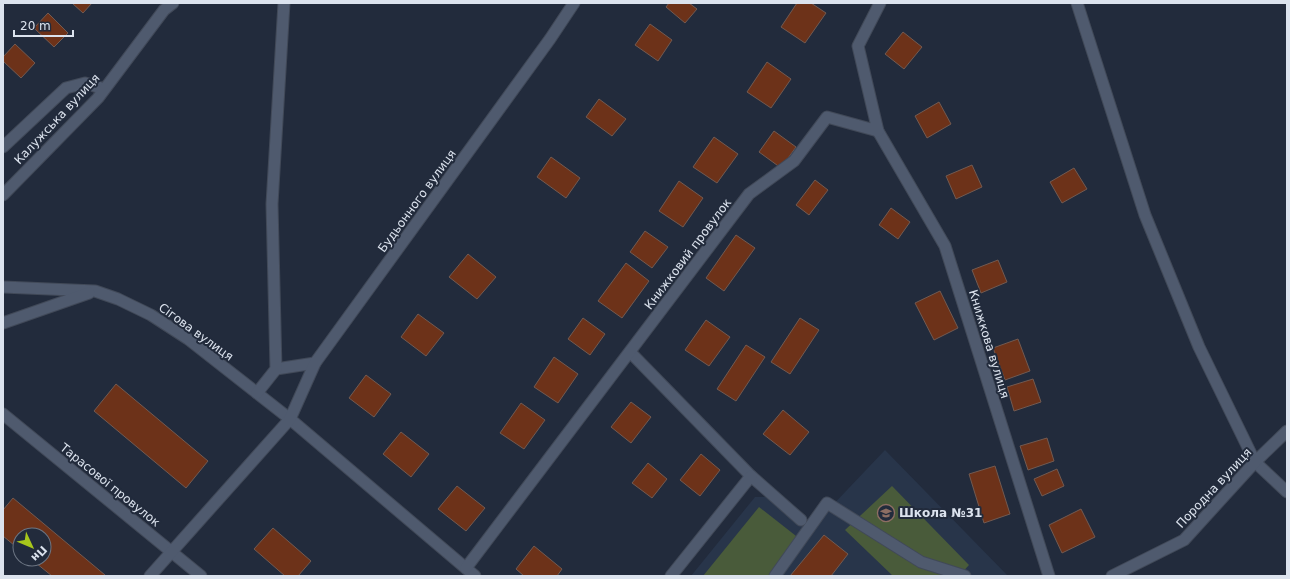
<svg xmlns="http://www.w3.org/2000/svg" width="1290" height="579" font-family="'DejaVu Sans',sans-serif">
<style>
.built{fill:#28354a}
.green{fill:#495b3a}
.building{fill:#6d3219;stroke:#725a51}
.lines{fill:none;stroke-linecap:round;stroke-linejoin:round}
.service-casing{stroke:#414958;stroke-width:13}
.minor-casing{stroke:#414958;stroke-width:13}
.service{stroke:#4f5a6e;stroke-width:11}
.minor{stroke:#4f5a6e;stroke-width:11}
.labels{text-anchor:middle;stroke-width:4;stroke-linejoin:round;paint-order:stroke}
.street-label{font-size:12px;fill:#dce3ee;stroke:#222b3c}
.poi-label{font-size:12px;font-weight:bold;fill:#dce3ee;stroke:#222b3c;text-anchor:start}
</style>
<rect width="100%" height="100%" fill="#222b3c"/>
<polygon class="built" points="885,450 1008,576 691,576 755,497 773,497 810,529"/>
<g class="green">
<polygon points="892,486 969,565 959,576 893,576 845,530"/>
<polygon points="759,507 805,543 778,576 703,576"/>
</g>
<g class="building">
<polygon points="72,3 92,3 83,13"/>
<polygon points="669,3 689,3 697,9 685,23 666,7"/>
<polygon points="797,3 811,3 826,13 805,43 781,27"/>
<polygon points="48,13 68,33 54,47 34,28"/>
<polygon points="650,24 672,40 658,61 635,45"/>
<polygon points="903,32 922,47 904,69 885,54"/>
<polygon points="15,44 35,63 21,78 3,61 3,57"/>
<polygon points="767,62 791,79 771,108 747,92"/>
<polygon points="599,99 626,119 612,136 586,117"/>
<polygon points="939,102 951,124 927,138 915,116"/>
<polygon points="774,131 796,147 781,168 759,152"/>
<polygon points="714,137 738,154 717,183 693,167"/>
<polygon points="551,157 580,178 566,198 537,177"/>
<polygon points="972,165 982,187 956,199 946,176"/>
<polygon points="1074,168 1087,189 1062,203 1050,182"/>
<polygon points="815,180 828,190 809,215 796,205"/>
<polygon points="679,181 703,198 683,227 659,211"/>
<polygon points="891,208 910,222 898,239 879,225"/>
<polygon points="645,231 668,247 652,268 630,252"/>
<polygon points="736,235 755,248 724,291 706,278"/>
<polygon points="468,254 496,277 477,299 449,277"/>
<polygon points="998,260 1007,282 981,293 972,270"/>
<polygon points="626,263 649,281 622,318 598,301"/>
<polygon points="940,291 958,328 934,340 915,303"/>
<polygon points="418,314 444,333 426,356 401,337"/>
<polygon points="583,318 605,334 590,355 568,339"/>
<polygon points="800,318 819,330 790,374 771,362"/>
<polygon points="706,320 730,337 709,366 685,350"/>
<polygon points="1018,339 1030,371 1005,380 993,348"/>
<polygon points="746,345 765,357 736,401 717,389"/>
<polygon points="554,357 578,374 558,403 534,387"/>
<polygon points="366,375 391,394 374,417 349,398"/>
<polygon points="1033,379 1041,402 1014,411 1007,387"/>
<polygon points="116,384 208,461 186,488 94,411"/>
<polygon points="631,402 651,417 631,443 611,427"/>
<polygon points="521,403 545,420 524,449 500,433"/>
<polygon points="783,410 809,432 790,455 763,434"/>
<polygon points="401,432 429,454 411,477 383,454"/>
<polygon points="1047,438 1054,461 1028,470 1020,446"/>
<polygon points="701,454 720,470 700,496 680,480"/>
<polygon points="648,463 667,479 652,498 632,483"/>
<polygon points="995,466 1010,514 984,523 969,474"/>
<polygon points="1057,469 1064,486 1042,496 1034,479"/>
<polygon points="457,486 485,508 466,531 438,509"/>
<polygon points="13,498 105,575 104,576 52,576 31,559 44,559 44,535 20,535 20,550 3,536 3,510"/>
<polygon points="1081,509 1095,537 1062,553 1049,525"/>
<polygon points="273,528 311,561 298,576 285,576 254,549"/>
<polygon points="824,535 848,554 831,576 790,576"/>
<polygon points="534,546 562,569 557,576 524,576 516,569"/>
</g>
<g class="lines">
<g class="service-casing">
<g id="service">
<polyline points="630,352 751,476 801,520"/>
<polyline points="671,576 751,476"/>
<polyline points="775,576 827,503 921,562 965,576"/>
</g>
</g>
<g class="minor-casing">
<g id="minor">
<polyline points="1077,3 1145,215 1199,347 1255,462 1287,492"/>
<polyline points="878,131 945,246 1049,576"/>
<polyline points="3,147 66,88 85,83 104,89"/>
<polyline points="3,195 98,98 164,10 173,3"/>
<polyline points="3,287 95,291 118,299 151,315 188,339 290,419 475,576"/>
<polyline points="3,323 89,293"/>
<polyline points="276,369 315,363"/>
<polyline points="257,393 276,369 272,204 284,3"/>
<polyline points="3,414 201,576"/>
<polyline points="466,568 749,194 794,161 827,117 878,131 858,46 880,3"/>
<polyline points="150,576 290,419 315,363 550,39 574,3"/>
<polyline points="1112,576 1184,540 1255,462 1287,431"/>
</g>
</g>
<use href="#service" class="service"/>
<use href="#minor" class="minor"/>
</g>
<defs>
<g id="school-ring" transform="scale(0.9)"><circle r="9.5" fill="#222b3c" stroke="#8d6e63" stroke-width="1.5"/><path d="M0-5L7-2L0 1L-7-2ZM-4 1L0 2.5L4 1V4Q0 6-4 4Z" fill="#8d6e63"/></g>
</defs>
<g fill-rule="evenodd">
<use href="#school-ring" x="886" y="513"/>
</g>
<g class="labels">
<g class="street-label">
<text transform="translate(57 119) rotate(-47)" y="4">Калужська вулиця</text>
<text transform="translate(417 201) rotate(-54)" y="4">Будьонного вулиця</text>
<text transform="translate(688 254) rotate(-53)" y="4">Книжковий провулок</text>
<text transform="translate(196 332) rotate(36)" y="4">Сігова вулиця</text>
<text transform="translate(989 344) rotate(73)" y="4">Книжкова вулиця</text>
<text transform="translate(110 485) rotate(39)" y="4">Тарасової провулок</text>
<text transform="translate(1214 488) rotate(-47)" y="4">Породна вулиця</text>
</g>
<g class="poi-label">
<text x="899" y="517">Школа №31</text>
</g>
</g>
<rect width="1290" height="579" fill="none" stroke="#dce3ee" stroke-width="8"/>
<g transform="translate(32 547) rotate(134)"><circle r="19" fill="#222b3c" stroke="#6c7583"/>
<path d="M0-3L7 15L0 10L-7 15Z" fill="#a8c71c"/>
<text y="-6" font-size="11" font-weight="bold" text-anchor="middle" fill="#dce3ee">Пн</text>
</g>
<path d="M14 30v6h59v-6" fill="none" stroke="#dce3ee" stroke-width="2"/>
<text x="20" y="30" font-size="12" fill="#dce3ee" stroke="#222b3c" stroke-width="3" paint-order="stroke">20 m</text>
</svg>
